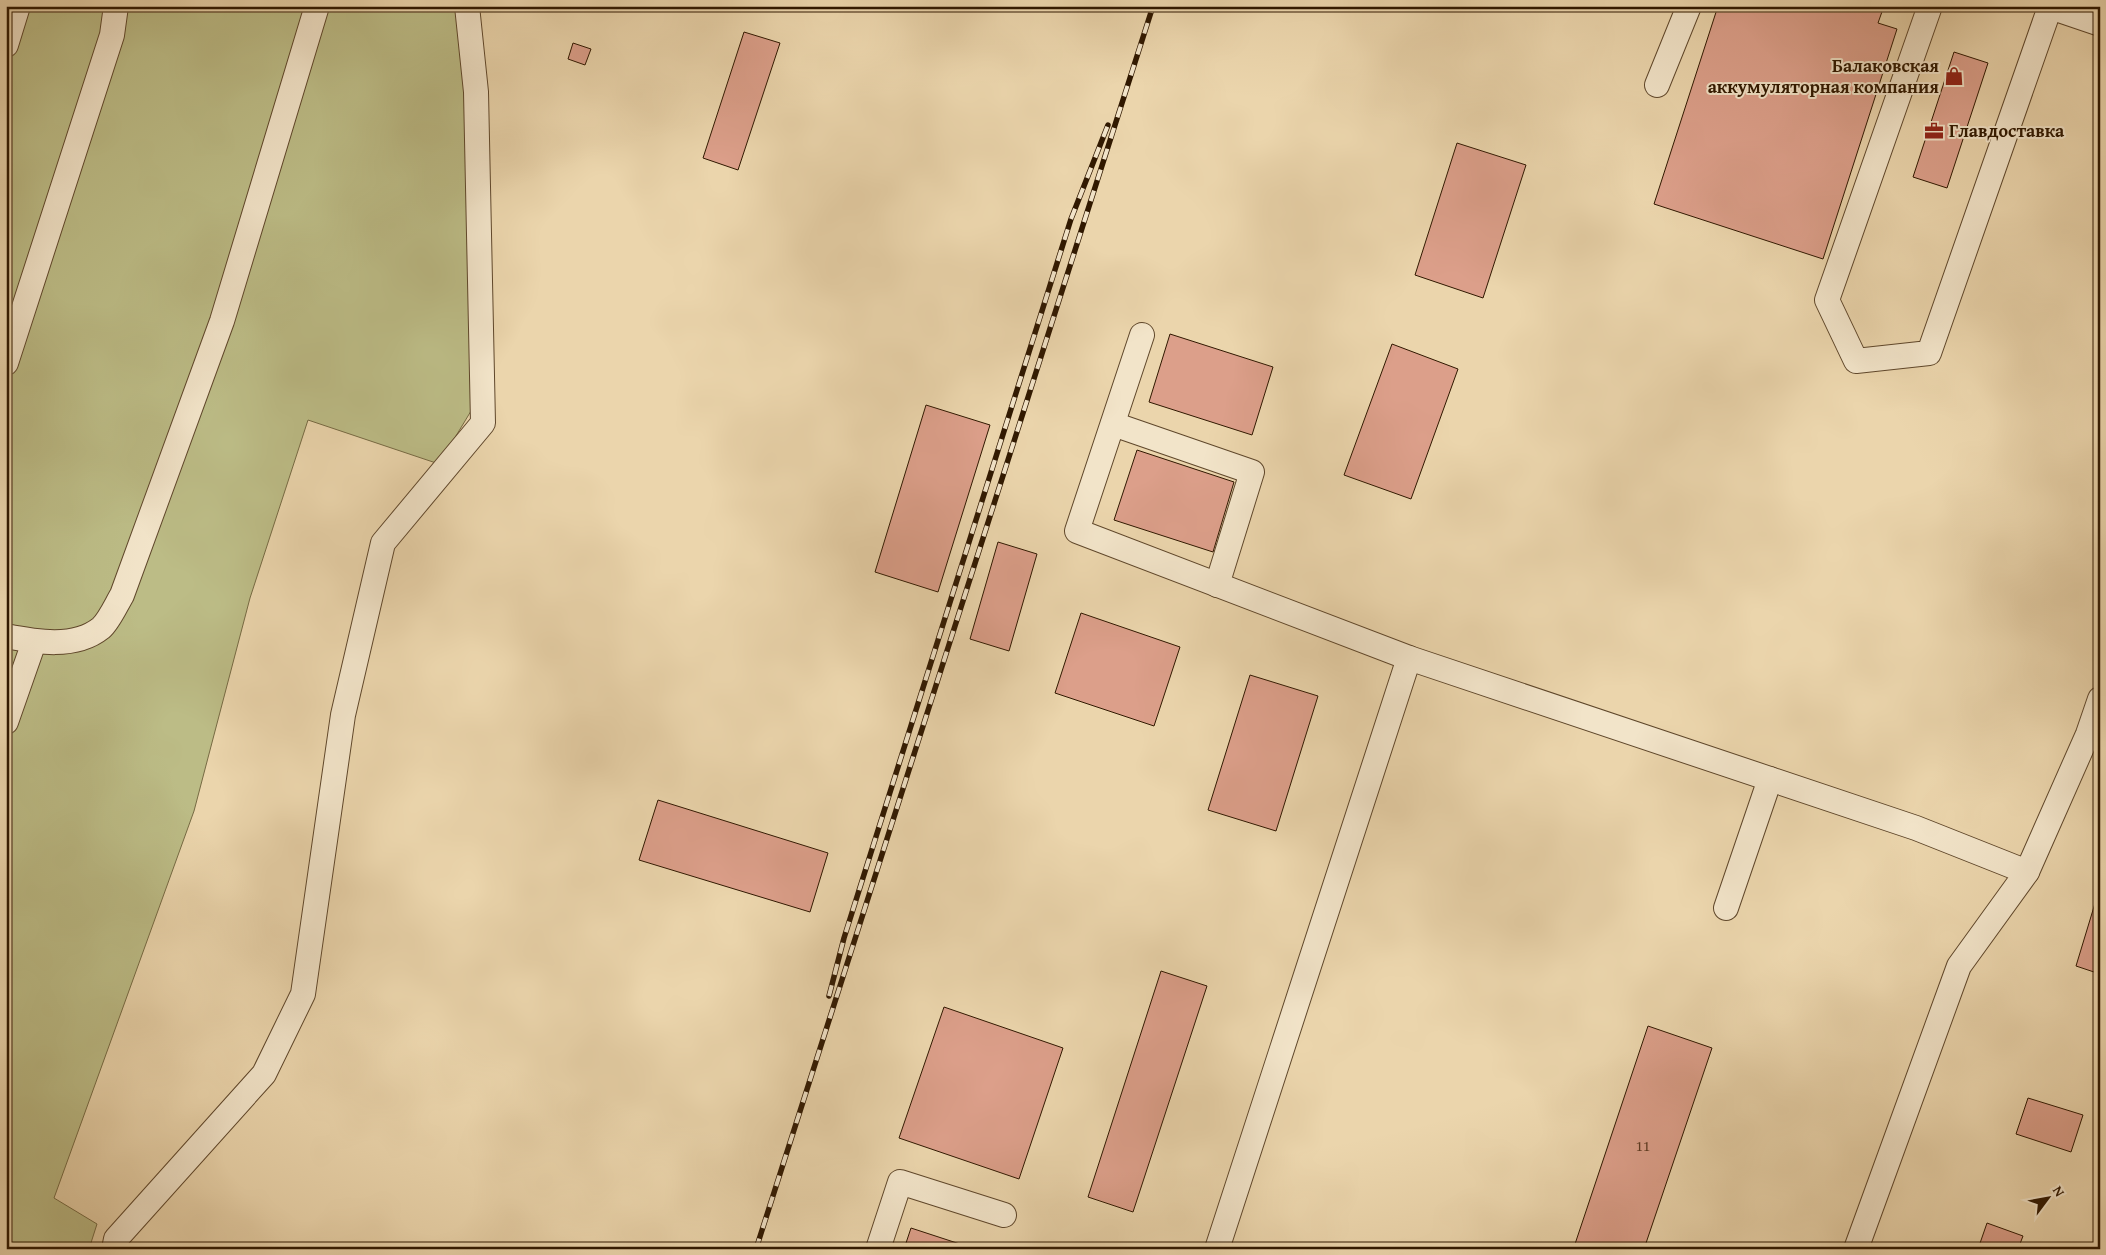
<svg xmlns="http://www.w3.org/2000/svg" width="2106" height="1255" font-family="'Gentium Book Plus',serif">
<style>
.green{fill:#bcbc86;stroke:#766a43}
.building{fill:#dc9f8a;stroke:#301800}
.lines{fill:none;stroke-linecap:round;stroke-linejoin:round}
.minor-casing{stroke:#5f472b;stroke-width:26}
.minor{stroke:#f2e4c9;stroke-width:24}
.rail-casing{stroke:#301800;stroke-width:5.5}
.rail{stroke:#f2e4c9;stroke-width:4;stroke-dasharray:11;stroke-linecap:butt}
.labels{text-anchor:middle;stroke-width:4;stroke-linejoin:round;paint-order:stroke}
.number-label{font-size:15px;fill:#5b3a22}
.poi-label{font-size:18px;font-weight:bold;fill:#301800;stroke:#f2e4c9;text-anchor:end}
</style>
<rect width="100%" height="100%" fill="#ebd5ac"/>
<filter id="stains"><feTurbulence type="fractalNoise" baseFrequency=".004" numOctaves="4"/><feColorMatrix values="0 0 0 0 .2 0 0 0 0 .09 0 0 0 0 .02 0 0 0 .5 -.17"/></filter>
<radialGradient id="worn" r=".72"><stop offset=".6" stop-color="#630" stop-opacity="0"/><stop offset="1" stop-color="#630" stop-opacity=".3"/></radialGradient>
<polygon class="green" points="6,6 459,6 464,41 471,411 439,464 308,420 250,598 194,811 54,1198 97,1224 89,1249 6,1249"/>
<g class="building">
<polygon points="1718,6 1884,6 1878,23 1897,29 1823,259 1654,204"/>
<polygon points="744,32 780,43 738,170 703,158"/>
<polygon points="573,43 591,49 585,65 568,59"/>
<polygon points="1954,52 1988,63 1947,188 1913,177"/>
<polygon points="1457,143 1526,165 1483,298 1415,275"/>
<polygon points="1170,334 1273,367 1252,435 1149,402"/>
<polygon points="1392,344 1458,369 1411,499 1344,475"/>
<polygon points="926,405 990,425 938,592 875,572"/>
<polygon points="1137,450 1234,482 1213,552 1114,520"/>
<polygon points="998,542 1037,554 1009,651 970,639"/>
<polygon points="1081,613 1180,647 1154,726 1055,693"/>
<polygon points="1250,675 1318,696 1276,831 1208,810"/>
<polygon points="658,800 828,853 810,912 639,860"/>
<polygon points="2096,900 2100,901 2100,974 2076,966"/>
<polygon points="1161,971 1207,986 1133,1212 1088,1197"/>
<polygon points="944,1007 1063,1048 1019,1179 899,1138"/>
<polygon points="1648,1026 1712,1048 1644,1249 1590,1249 1575,1244"/>
<polygon points="2028,1098 2083,1115 2071,1152 2016,1134"/>
<polygon points="1987,1223 2023,1236 2018,1249 1978,1249"/>
<polygon points="911,1228 966,1246 966,1249 904,1249"/>
</g>
<g class="lines">
<g class="minor-casing">
<g id="minor">
<polyline points="1930,6 1827,300 1856,361 1929,353 2050,7"/>
<polyline points="2047,6 2100,24"/>
<polyline points="6,45 18,6"/>
<polyline points="1657,85 1689,6"/>
<polyline points="1142,335 1077,531 1409,658"/>
<polyline points="6,363 112,35 116,6"/>
<polyline points="1113,424 1252,472 1217,585"/>
<path d="M6,636c30,6 69,13 95,-8 8,-7 15,-23 21,-33l100,-274 95,-315"/>
<polyline points="6,722 34,642"/>
<polyline points="1726,908 1770,779"/>
<polyline points="114,1249 116,1239 264,1074 303,994 343,715 383,543 483,423 476,92 467,6"/>
<polyline points="878,1249 900,1182 1004,1215"/>
<polyline points="1217,1249 1409,658 1916,828 2027,872 2088,734 2100,699"/>
<polyline points="1856,1249 1959,966 2027,872"/>
</g>
</g>
<use href="#minor" class="minor"/>
<g class="rail-casing">
<g id="rail">
<polyline points="829,996 844,938 1071,219 1108,125"/>
<polyline points="756,1249 1153,6"/>
</g>
</g>
<use href="#rail" class="rail"/>
</g>
<defs>
<g id="shop-bare" transform="scale(1.5)"><path d="M-5-2.5h2.3a2.7 3.5 0 0 1 5.4 0H5L5.5 6h-11ZM-1.5-2.5h3a1.5 2.3 0 0 0-3 0Z" fill="#8f2418" stroke="#f2e4c9" stroke-width="2.5" paint-order="stroke"/></g>
<g id="office-bare" transform="scale(1.5)"><path d="M-6-3h4V-5.5h4V-3h4V5H-6ZM-1-4.5V-3h2v-1.5ZM-6 0V1H6V0Z" fill="#8f2418" stroke="#f2e4c9" stroke-width="2.5" paint-order="stroke"/></g>
</defs>
<g fill-rule="evenodd">
<use href="#shop-bare" x="1954" y="76"/>
<use href="#office-bare" x="1934" y="131"/>
</g>
<g class="labels">
<g class="number-label">
<text x="1643" y="1151">11</text>
</g>
<g class="poi-label">
<text x="1939" y="72">Балаковская<tspan x="1939" dy="21">аккумуляторная компания</tspan></text>
<text x="1949" y="137" text-anchor="start">Главдоставка</text>
</g>
</g>
<rect width="2106" height="1255" fill="none" stroke="#ebd5ac" stroke-width="25"/>
<rect x="8" y="8" width="2091" height="1240" fill="none" stroke="#301800" stroke-width="2.5"/>
<rect x="12" y="12" width="2081" height="1230" fill="none" stroke="#301800"/>
<g transform="translate(2048 1198) rotate(58)" stroke="#f2e4c9" stroke-width="4" paint-order="stroke">
<path d="M0-4L9 19L0 12L-9 19Z" fill="#301800"/>
<text y="-8" font-size="14" font-weight="bold" text-anchor="middle" fill="#301800">N</text>
</g>
<rect width="100%" height="100%" filter="url(#stains)"/>
<rect width="100%" height="100%" fill="url(#worn)"/>
</svg>
